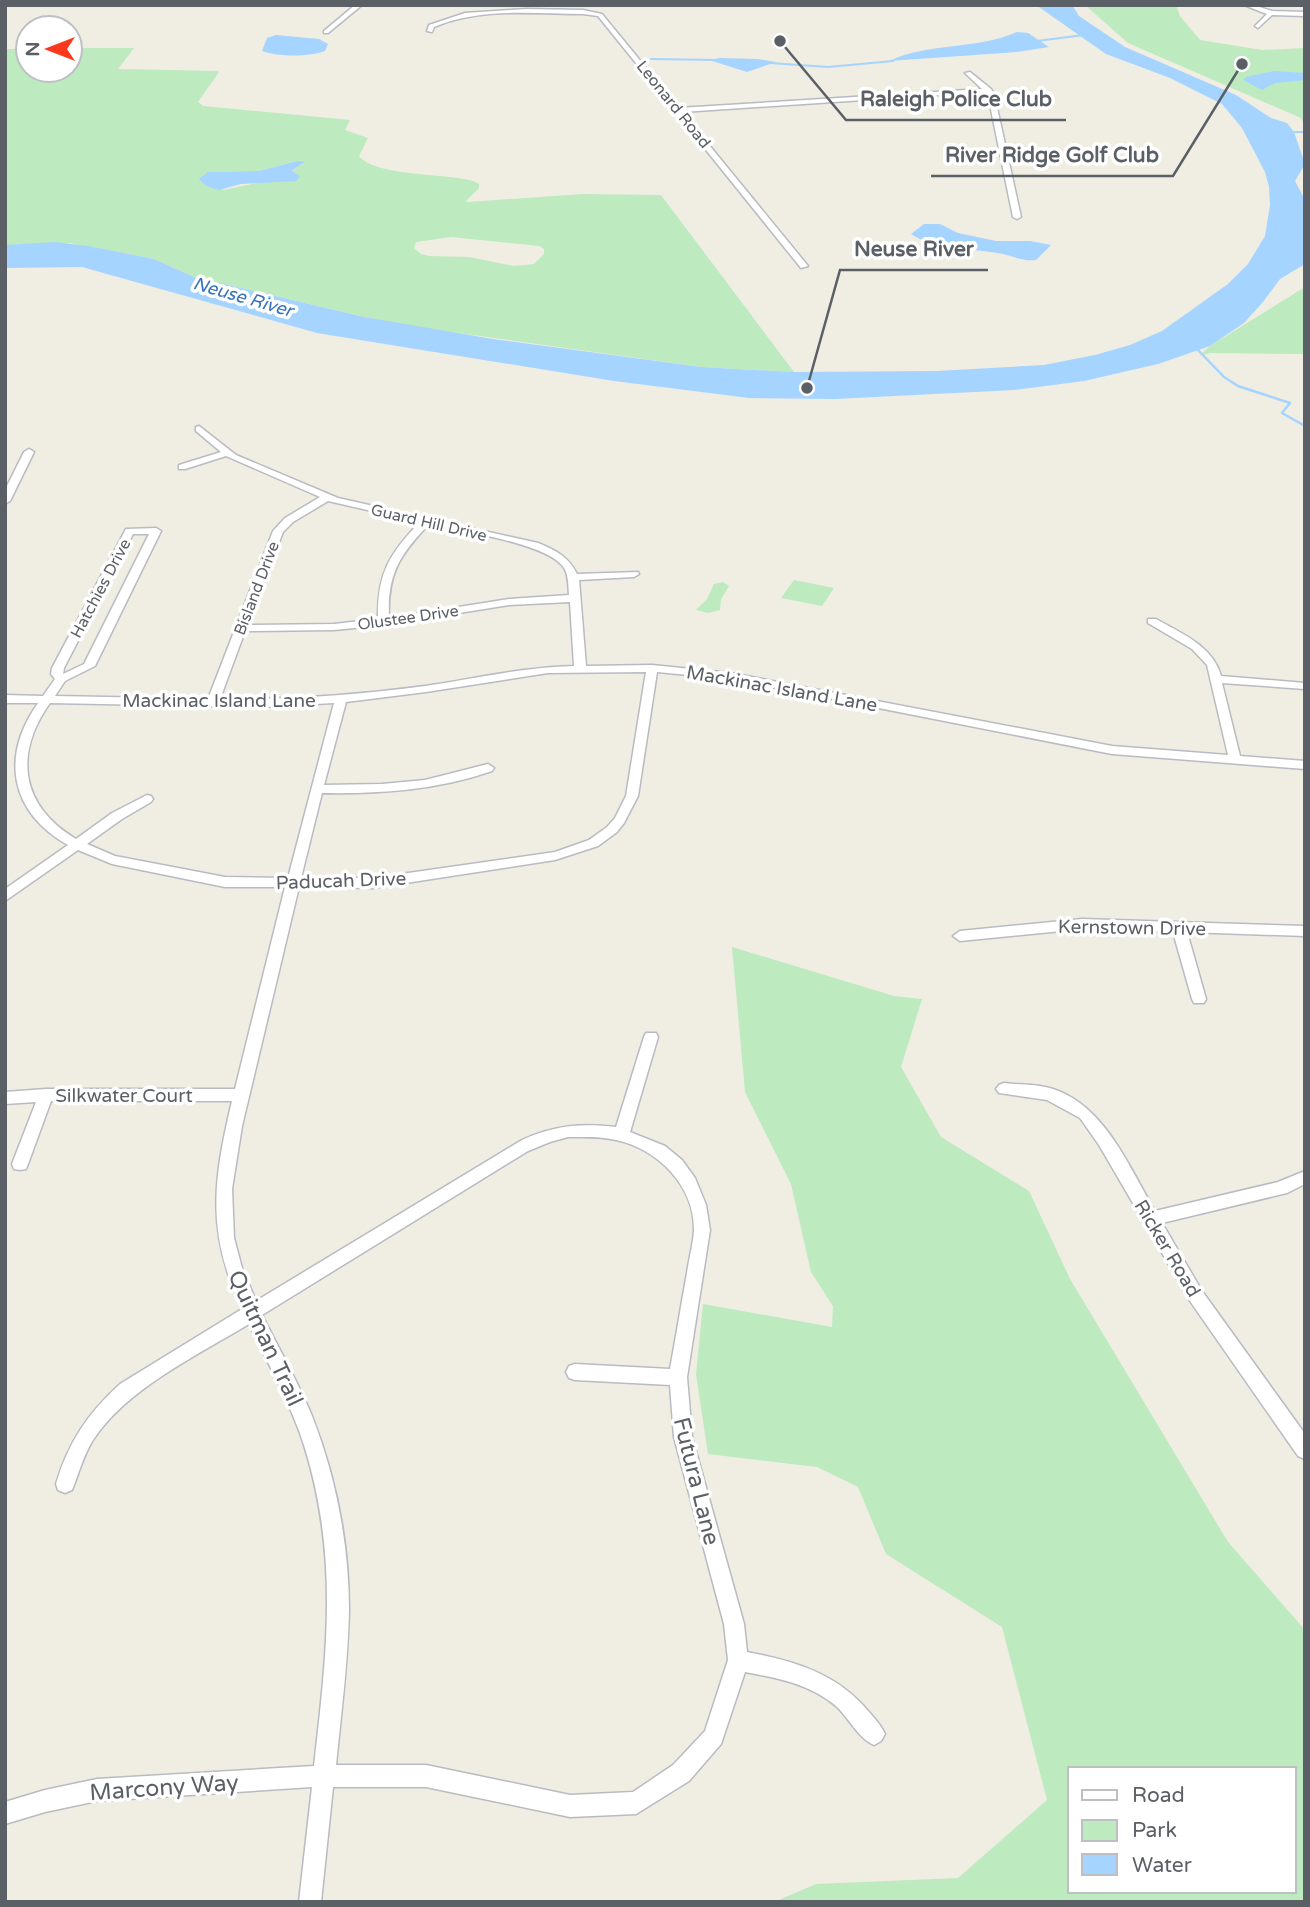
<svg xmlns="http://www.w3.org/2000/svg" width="1310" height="1907" font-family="'Varela Round',sans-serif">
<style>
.green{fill:#bdeabf;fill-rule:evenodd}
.water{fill:#a4d4ff}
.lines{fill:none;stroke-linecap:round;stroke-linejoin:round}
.stream-far1{stroke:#a4d4ff;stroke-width:2}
.stream{stroke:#a4d4ff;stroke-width:2.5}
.street-casing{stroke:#b8bbc1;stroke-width:3}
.street{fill:#fff;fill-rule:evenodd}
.labels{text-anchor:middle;stroke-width:7;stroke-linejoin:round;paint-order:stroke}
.far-street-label{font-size:16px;fill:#5b6066;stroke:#fff}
.far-water-label{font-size:18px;font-style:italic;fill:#3672bc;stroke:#fff}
.street-label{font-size:19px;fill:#5b6066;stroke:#fff}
.near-street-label{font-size:23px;fill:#5b6066;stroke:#fff}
.leader{fill:none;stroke:#5b6066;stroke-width:2.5}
.callout-dot{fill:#5b6066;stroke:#fff;stroke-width:2.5}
.callout-label{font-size:21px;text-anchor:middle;font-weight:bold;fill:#5b6066;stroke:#fff;stroke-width:7;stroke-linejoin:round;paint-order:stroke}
</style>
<rect width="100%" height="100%" fill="#f0ede3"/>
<g class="green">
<polygon points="1085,5 1176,5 1180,16 1200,40 1262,50 1305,48 1305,127 1301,118 1128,43"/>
<path d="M70,48h64l-16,21 99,2 2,1 -21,30 5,4 147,14 -5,10 23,8 -9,18c17,21 87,17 114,25l6,3v4l-13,13 2,1 115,-8 78,1 133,177 -93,-5 -285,-40 -52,-10 -170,-40 -40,-18 -85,-16 -64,2v-196h23v21h42zM297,161l6,3 -11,5 5,6 -74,15 -15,-18 51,-1zM451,237l88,9 5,3v5l-10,10 -20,2 -45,-9 -40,-1 -8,-2 -7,-6 2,-6z"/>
<polygon points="1305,287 1305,354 1210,353 1199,356 1210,346"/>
<polygon points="794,580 834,588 822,606 781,598"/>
<polygon points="723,582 729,586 721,599 720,610 708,613 696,610 707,599 714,584"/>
<path d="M732,947l162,49 28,3 -21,68 40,70 88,54 41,88 158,263 77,88v272h-531l42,-18 142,-6 89,-78 -45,-173 -116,-73 -28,-67 -41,-20 -109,-13 -12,-80 7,-70 129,23 1,-21 -22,-34 -20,-88 -46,-92zM1070,1769h224v122h-224z"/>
</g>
<g class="water">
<polygon points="1036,5 1072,5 1079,16 1125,47 1236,95 1271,118 1287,123 1294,132 1305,164 1295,181 1305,200 1305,264 1280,279 1263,302 1244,323 1210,346 1158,364 1084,381 1014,390 835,399 749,398 614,381 317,333 82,267 5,268 5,245 55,242 88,246 154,259 194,277 364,317 493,339 701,367 794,372 937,371 1044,365 1095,355 1130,345 1162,331 1228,284 1248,264 1265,236 1270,205 1269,187 1265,172 1242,128 1222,104 1170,78 1106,54"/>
<path d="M1017,32l11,1 21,14 -32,5 -128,9c41,-19 87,-11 128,-29z"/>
<path d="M276,35l43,4 9,5 -3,7c-17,6 -46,6 -63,0l5,-13z"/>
<polygon points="720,58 758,59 776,62 747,72 709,60"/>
<polygon points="1274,71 1303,73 1305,80 1275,83 1262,90 1243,80 1246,77"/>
<polygon points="297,161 305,162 292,170 300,177 296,181 241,184 219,190 206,186 199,179 208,172 259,171"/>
<path d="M924,224h16l18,9 38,8h34l21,4 -15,15c-13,2 -25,-5 -38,-7 -28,-5 -63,-3 -87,-19z"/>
</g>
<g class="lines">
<g class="stream-far1">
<polyline points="1037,41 1084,35"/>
<polyline points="651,59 715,60"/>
<polyline points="770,63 828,67 893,61"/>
<polyline points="1288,132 1305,132"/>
</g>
<polyline class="stream" points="1197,349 1224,377 1238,386 1290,403 1282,413 1305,426"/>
<g class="street-casing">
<g id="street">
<polygon points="355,5 362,5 328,33 324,33 324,31"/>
<polygon points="1244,5 1253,5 1272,11 1305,12 1305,16 1272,15 1258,28 1255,26 1267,14"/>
<path d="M526,9l57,1 19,4 77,94 303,-19 -17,-16 5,-1 21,17 3,5 27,123 -4,2 -4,-2 -25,-122 -3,-3 -303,20 126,154 -7,2 -203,-252 -15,-2c-50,0 -102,-7 -149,13l-2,5 -5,-1 2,-6 36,-12z"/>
<path d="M199,426l37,29 102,43 200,45c17,7 30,13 39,31l61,-2 1,2 -5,3 -55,3 7,86 66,-1 79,8 381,73 116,9 -21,-90 -15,-16 -44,-26v-4h8c25,14 57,27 65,57l84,7v6l-83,-6 18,73 65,5v8l-193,-15 -381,-75 -74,-7 -19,124 -14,27 -7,9 -19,14 -43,14 -182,28 -74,-1 -57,239 -10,63 2,49 8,30 14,33 266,-161c32,-15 60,-17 94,-13l28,-90 2,-4h10l2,4 -28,95 35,14 17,14 13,18 11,27 4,25 -23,147 5,60 52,187 3,28c47,9 90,21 122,60 6,7 12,13 16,22l-4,7 -7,4c-16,-7 -25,-27 -38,-39 -26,-22 -59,-28 -91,-34l-24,72 -32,37 -53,33 -66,3 -144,-30h-93l-12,115h-22l13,-115 -215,14 -52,11 -40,12v-22l40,-12 52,-11 217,-13c13,-114 25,-209 -10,-321 -14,-43 -36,-81 -55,-121 -51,31 -123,65 -156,116 -10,16 -14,33 -21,50l-7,3 -7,-3 -2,-6c12,-41 32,-71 64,-100l122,-75c-36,-77 -29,-128 -10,-208h-181l-23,63 -2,5 -6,1 -6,-1 -2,-5 24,-62 -31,2v-12l41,-3h189l50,-202h-60l-113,-23 -34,-14 -73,51v-12l63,-44c-58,-33 -68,-88 -30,-142h-33v-8l38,1 12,-17 -4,-5 1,-6 74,-139 30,-1 5,3 -66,135 -30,15 -10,15 153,3 65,-168 12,-13 35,-21 -94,-41 -41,13h-6v-4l42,-13 -25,-21v-4zM328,501l92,21c-31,32 -43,52 -42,97l-44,5 -86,1 35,-93 10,-10zM429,524c30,7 119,19 135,44 5,8 4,18 5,27l-60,4 -120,19c-2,-45 11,-63 40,-94zM133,534h16l-65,130 -21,10 1,-6zM570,602l4,64c-50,1 -100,13 -149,20 -68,9 -136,14 -205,13l25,-68 89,-1 50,-5 125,-20zM646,672l-20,124 -11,22 -8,9 -18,13 -34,12 -182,26h-72l21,-85c59,1 115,-3 170,-22l2,-3 -6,-4 -63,16 -43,4 -58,1 22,-83 80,-10 122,-19zM50,703l211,4 73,-4 -46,175 -63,-1 -110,-21 -28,-12 35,-25 29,-17 2,-3 -2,-3 -4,-1 -35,18 -36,26c-55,-33 -63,-84 -26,-136zM568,1137c16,0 32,-1 48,3 42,9 79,46 78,91 -1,13 -5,28 -7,42 -6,32 -11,64 -17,96l-95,-5 -6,2 -3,6 3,6 6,2 95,5 4,52 50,187 4,36 -23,71 -32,34 -40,27 -63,3 -144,-30h-90c5,-51 12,-103 13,-155 0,-65 -13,-133 -37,-194 -14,-34 -33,-67 -50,-101l266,-164 22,-9z"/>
<polygon points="29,449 34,452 10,501 5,504 5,490 24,452"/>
<polygon points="1082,919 1305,926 1305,936 1187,932 1206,999 1204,1003 1194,1003 1192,999 1173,932 1082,929 960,941 953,936 960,931"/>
<path d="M1004,1083c15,2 34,1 49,6 52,17 76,78 102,122l123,-29 27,-11v13l-18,9 -125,30 40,68 103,143v25l-7,-3 -108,-155 -91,-156 -19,-27 -33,-18 -48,-7 -3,-4 3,-4z"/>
</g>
</g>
<use href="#street" class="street"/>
</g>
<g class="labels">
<g class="far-street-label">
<text transform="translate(674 104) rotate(51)" y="6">Leonard Road</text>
<text transform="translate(429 522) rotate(13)" y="6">Guard Hill Drive</text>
<text transform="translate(100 588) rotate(-62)" y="6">Hatchies Drive</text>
<text transform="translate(256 588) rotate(-69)" y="6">Bisland Drive</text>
<text transform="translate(408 617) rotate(-8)" y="6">Olustee Drive</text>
</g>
<g class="far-water-label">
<text transform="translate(243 297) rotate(16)" y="6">Neuse River</text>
</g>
<g class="street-label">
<text transform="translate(782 688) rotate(10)" y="7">Mackinac Island Lane</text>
<text x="219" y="707">Mackinac Island Lane</text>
<text transform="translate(341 880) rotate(-2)" y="7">Paducah Drive</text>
<text transform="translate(1132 927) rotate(1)" y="7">Kernstown Drive</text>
<text x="124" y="1102">Silkwater Court</text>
<text transform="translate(1168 1248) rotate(59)" y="7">Ricker Road</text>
</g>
<g class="near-street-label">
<text transform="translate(266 1338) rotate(65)" y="8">Quitman Trail</text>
<text transform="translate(697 1481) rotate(76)" y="8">Futura Lane</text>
<text transform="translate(164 1787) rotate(-4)" y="8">Marcony Way</text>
</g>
</g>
<path class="leader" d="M780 41L846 120H1066M1242 64L1173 176H931M807 388L840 270H988"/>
<g class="callout-dot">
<circle cx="780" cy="41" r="7"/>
<circle cx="1242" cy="64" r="7"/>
<circle cx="807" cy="388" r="7"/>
</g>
<g class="callout-label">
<text x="956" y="106">Raleigh Police Club</text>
<text x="1052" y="162">River Ridge Golf Club</text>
<text x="914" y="256">Neuse River</text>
</g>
<rect width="1310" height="1907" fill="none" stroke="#5b6066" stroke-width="14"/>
<rect x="1068" y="1767" width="228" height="126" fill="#ffffff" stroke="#bdbfc2" stroke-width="2"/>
<rect x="1082" y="1790" width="35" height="10" fill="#ffffff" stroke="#bdbfc2" stroke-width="2"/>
<text x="1132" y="1802" font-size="21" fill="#5b6066">Road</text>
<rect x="1082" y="1820" width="35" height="21" fill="#bdeabf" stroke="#bdbfc2" stroke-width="2"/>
<text x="1132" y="1837" font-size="21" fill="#5b6066">Park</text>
<rect x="1082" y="1854" width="35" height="21" fill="#a4d4ff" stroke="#bdbfc2" stroke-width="2"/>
<text x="1132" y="1872" font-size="21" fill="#5b6066">Water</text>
<g transform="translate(49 49) rotate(270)"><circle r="33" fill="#ffffff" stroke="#bdbfc2" stroke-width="2"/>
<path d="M0-5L12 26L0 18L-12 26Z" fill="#fb381e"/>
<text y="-10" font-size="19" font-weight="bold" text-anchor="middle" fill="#5b6066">N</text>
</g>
</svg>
